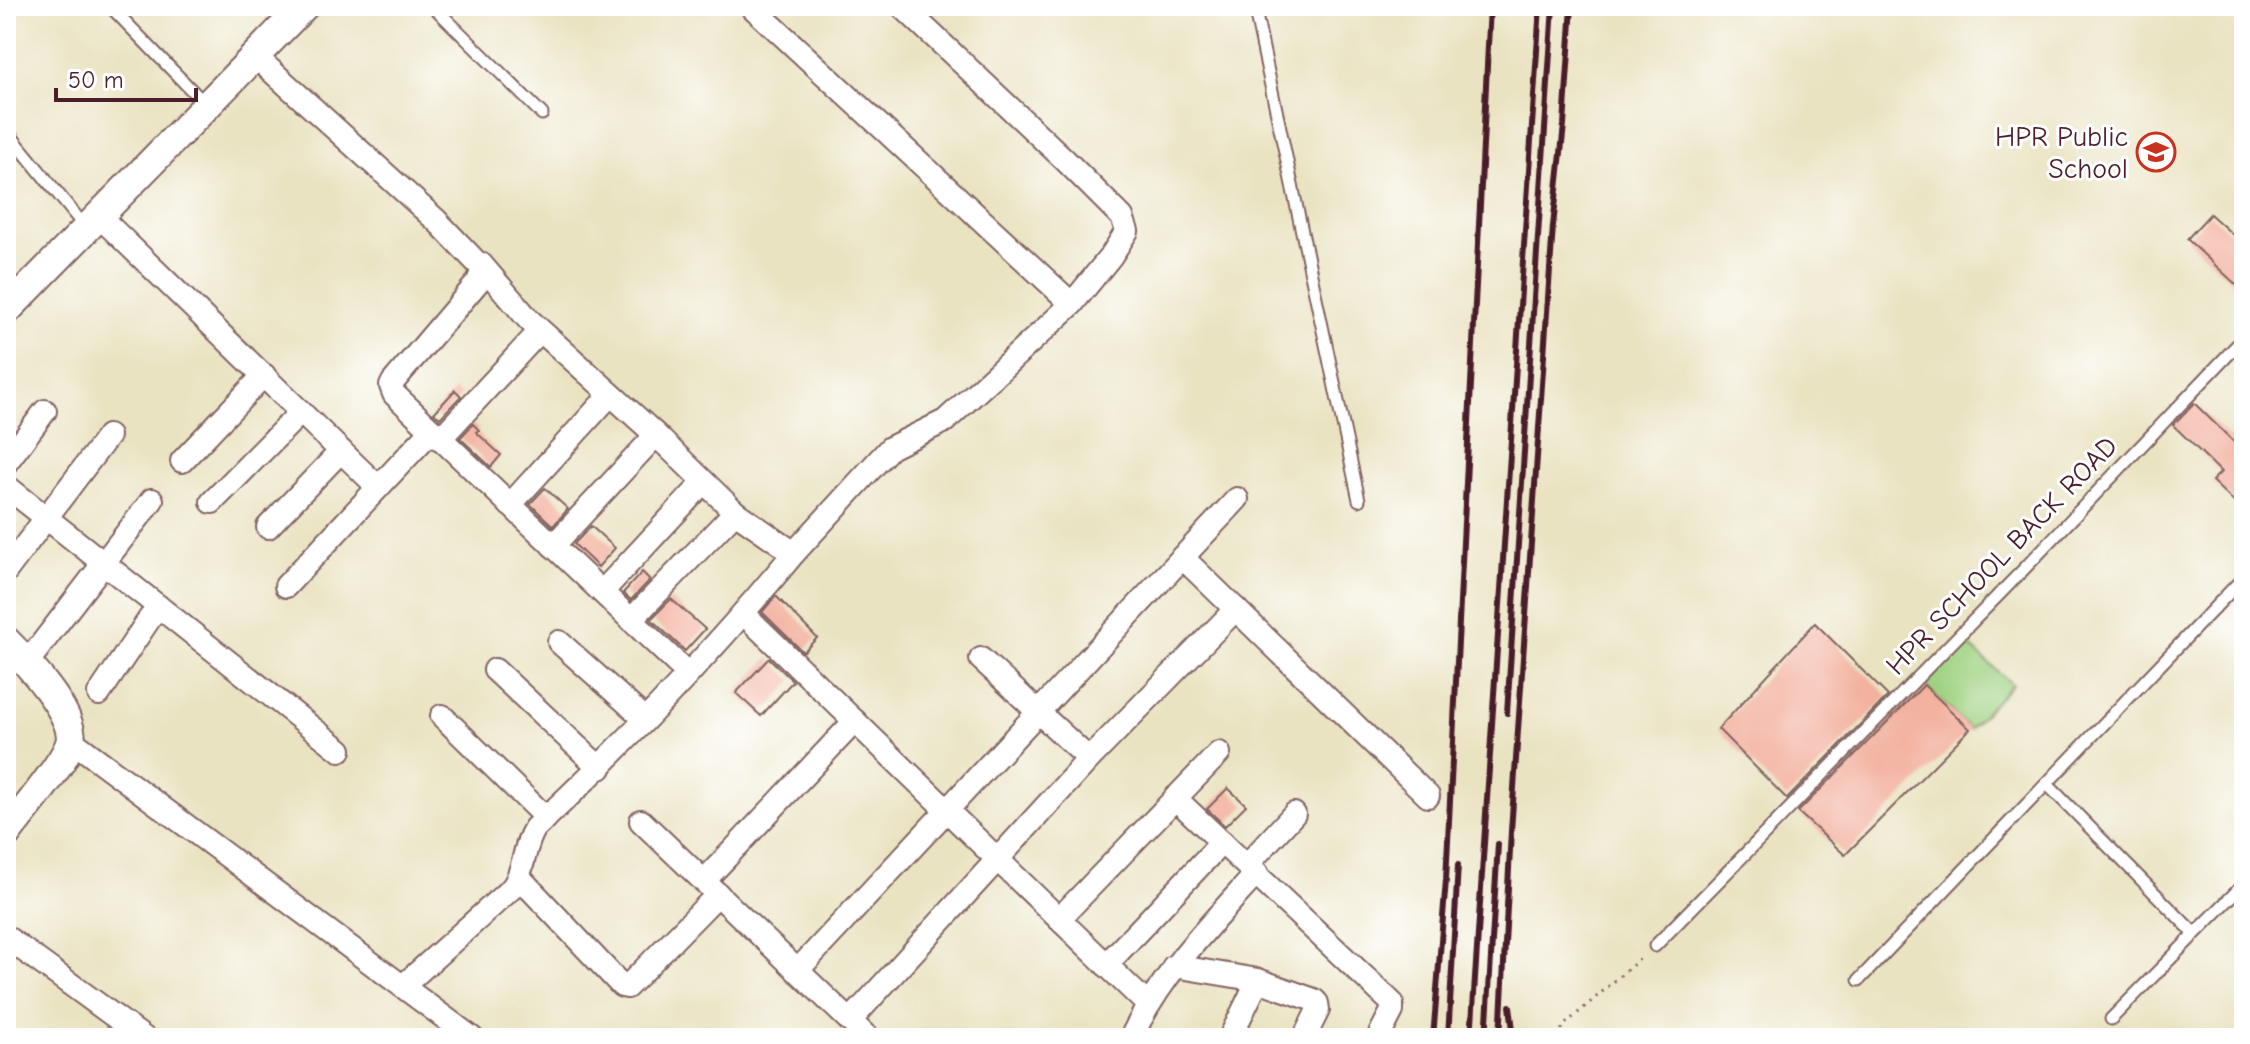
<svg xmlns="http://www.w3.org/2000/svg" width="2250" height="1044" font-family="'Comic Neue',sans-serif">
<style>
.green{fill:#9fd181;stroke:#747856;stroke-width:2}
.building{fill:#f3b19f}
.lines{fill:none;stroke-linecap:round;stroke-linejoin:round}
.service-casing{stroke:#826460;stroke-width:15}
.minor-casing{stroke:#826460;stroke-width:26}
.tertiary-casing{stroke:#826460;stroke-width:32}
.path{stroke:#826460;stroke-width:3;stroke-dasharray:2 6;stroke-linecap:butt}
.service{stroke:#fff;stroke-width:11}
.minor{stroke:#fff;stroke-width:22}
.tertiary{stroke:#fff;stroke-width:28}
.rail{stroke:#4a1f2b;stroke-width:6}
.labels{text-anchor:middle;stroke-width:6;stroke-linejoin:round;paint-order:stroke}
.poi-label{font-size:28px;fill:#4a1f2b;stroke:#fff;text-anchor:end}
.street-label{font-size:28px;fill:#4a1f2b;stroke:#fff}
</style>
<rect width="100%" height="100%" fill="#fff"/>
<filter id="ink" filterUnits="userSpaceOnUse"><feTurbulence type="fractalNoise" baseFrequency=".0125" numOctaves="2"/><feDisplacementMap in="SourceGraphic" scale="16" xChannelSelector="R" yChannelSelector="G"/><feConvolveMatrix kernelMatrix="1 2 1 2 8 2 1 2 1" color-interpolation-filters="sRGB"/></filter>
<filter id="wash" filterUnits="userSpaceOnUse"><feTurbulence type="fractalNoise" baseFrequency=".006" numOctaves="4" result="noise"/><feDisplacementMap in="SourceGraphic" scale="32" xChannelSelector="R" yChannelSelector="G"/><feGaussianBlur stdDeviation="1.8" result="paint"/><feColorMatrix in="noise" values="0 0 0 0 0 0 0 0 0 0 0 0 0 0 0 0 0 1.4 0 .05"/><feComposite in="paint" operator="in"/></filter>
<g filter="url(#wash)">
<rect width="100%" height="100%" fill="#eae3c2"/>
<polygon class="green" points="1966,643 2012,684 1970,729 1924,685"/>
<g id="blocks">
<g class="building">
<polygon points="2210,214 2244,245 2244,292 2187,239"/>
<polygon points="455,390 461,396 440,418 434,413"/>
<polygon points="2194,403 2244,452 2244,512 2212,481 2221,472 2173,425"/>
<polygon points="473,424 479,430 476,432 501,455 491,467 460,438"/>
<polygon points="545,488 568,509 553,526 530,504"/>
<polygon points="591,526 615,548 598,567 574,544"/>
<polygon points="642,572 650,580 631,600 623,593"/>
<polygon points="776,596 817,638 803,652 762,612"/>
<polygon points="671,599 705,629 685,651 651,619"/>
<polygon points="1815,623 1888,696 1787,799 1718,729"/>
<polygon points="769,658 793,681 761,716 736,693"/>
<polygon points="1924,685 1970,729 1845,855 1798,812"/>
<polygon points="1228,788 1246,805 1225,826 1207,809"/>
</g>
</g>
</g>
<g filter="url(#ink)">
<use href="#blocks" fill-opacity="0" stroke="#826460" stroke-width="2"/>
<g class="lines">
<g class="service-casing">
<g id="service">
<polyline points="110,6 206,105"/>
<polyline points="433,6 542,114"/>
<polyline points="1254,6 1359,500"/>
<polyline points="6,130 85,227"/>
<polyline points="2047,784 2194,933"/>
<polyline points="1655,946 2024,569 2244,338"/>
<polyline points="1859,980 2244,577"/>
<polyline points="2111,1019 2244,884"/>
</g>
</g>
<g class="minor-casing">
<g id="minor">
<polyline points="751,6 1072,304"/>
<polyline points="255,56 437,221 483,269 478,282 393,382 391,386 394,394 687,673"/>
<polyline points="98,215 378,487"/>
<polyline points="481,264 529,320 656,435 735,512 794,553 890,448 945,421 1072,304 1111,256 1127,231 1122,217 1065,160 902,6"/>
<polyline points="440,439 540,331"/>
<polyline points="182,461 264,375"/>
<polyline points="6,463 45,411"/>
<polyline points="6,486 340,750"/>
<polyline points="212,502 301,412"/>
<polyline points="510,505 610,395"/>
<polyline points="268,527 341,451"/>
<polyline points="553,546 656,435"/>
<polyline points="1182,557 1428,796"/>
<polyline points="6,571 108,436"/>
<polyline points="286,586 432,430"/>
<polyline points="602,592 704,482"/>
<polyline points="744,614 1148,1005"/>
<polyline points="631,620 735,512"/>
<polyline points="559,642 645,719"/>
<polyline points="981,659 1089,759"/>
<polyline points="27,663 152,500"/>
<polyline points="495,670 600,768"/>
<polyline points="99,694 158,606"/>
<polyline points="442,716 546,818"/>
<polyline points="71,740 472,1038"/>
<polyline points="1175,798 1392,1003 1392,1011 1378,1038"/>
<polyline points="641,821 868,1038"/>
<polyline points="1247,865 1294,814"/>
<polyline points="519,877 622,986 627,987 718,894"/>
<polyline points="704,881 855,721"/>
<polyline points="1059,919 1219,753"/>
<polyline points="6,937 144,1038"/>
<polyline points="1106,965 1222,842"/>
<polyline points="1174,966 1258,980 1314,1000 1317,1003 1318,1010 1304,1038"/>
<polyline points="797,971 1237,499"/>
<path d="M403,986l110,-99c12,-18 10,-41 22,-59 92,-85 179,-178 259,-275"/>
<polyline points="850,1021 1089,759 1236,609"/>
<path d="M1131,1038c30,-64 79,-113 126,-165"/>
<polyline points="1230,1038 1258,980"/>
</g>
</g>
<g class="tertiary-casing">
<g id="tertiary">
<polyline points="6,311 304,6"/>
<path d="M6,641c18,18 72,75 64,102 -6,21 -49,71 -64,91"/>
</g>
</g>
<polyline class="path" points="1562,1038 1562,1027 1643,956"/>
<use href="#service" class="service"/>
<use href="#minor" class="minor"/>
<use href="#tertiary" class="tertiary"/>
<g class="rail">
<polyline points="1507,713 1553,6"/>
<polyline points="1510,1006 1514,1038"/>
<polyline points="1433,1038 1446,880 1490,6"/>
<polyline points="1448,1038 1458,865"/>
<polyline points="1471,1038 1540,6"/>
<polyline points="1486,1038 1498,844"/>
<polyline points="1500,1038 1511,831 1553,226 1564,125 1572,6"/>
</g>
</g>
</g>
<defs>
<g id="school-ring" transform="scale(2)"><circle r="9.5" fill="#fff" stroke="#c8321e" stroke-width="1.5"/><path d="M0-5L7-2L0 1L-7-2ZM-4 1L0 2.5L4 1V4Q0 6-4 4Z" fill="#c8321e"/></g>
</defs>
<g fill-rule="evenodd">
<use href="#school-ring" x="2156" y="152"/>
</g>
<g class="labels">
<g class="poi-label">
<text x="2128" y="146">HPR Public<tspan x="2128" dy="32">School</tspan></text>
</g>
<g class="street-label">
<text transform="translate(2001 555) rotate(-46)" y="10">HPR SCHOOL BACK ROAD</text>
</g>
</g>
<rect width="2250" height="1044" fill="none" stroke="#fff" stroke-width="32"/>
<path d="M56 88v12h140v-12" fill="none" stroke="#4a1f2b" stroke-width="4"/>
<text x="68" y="88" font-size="24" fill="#4a1f2b" stroke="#ffffff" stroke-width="6" paint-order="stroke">50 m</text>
</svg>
